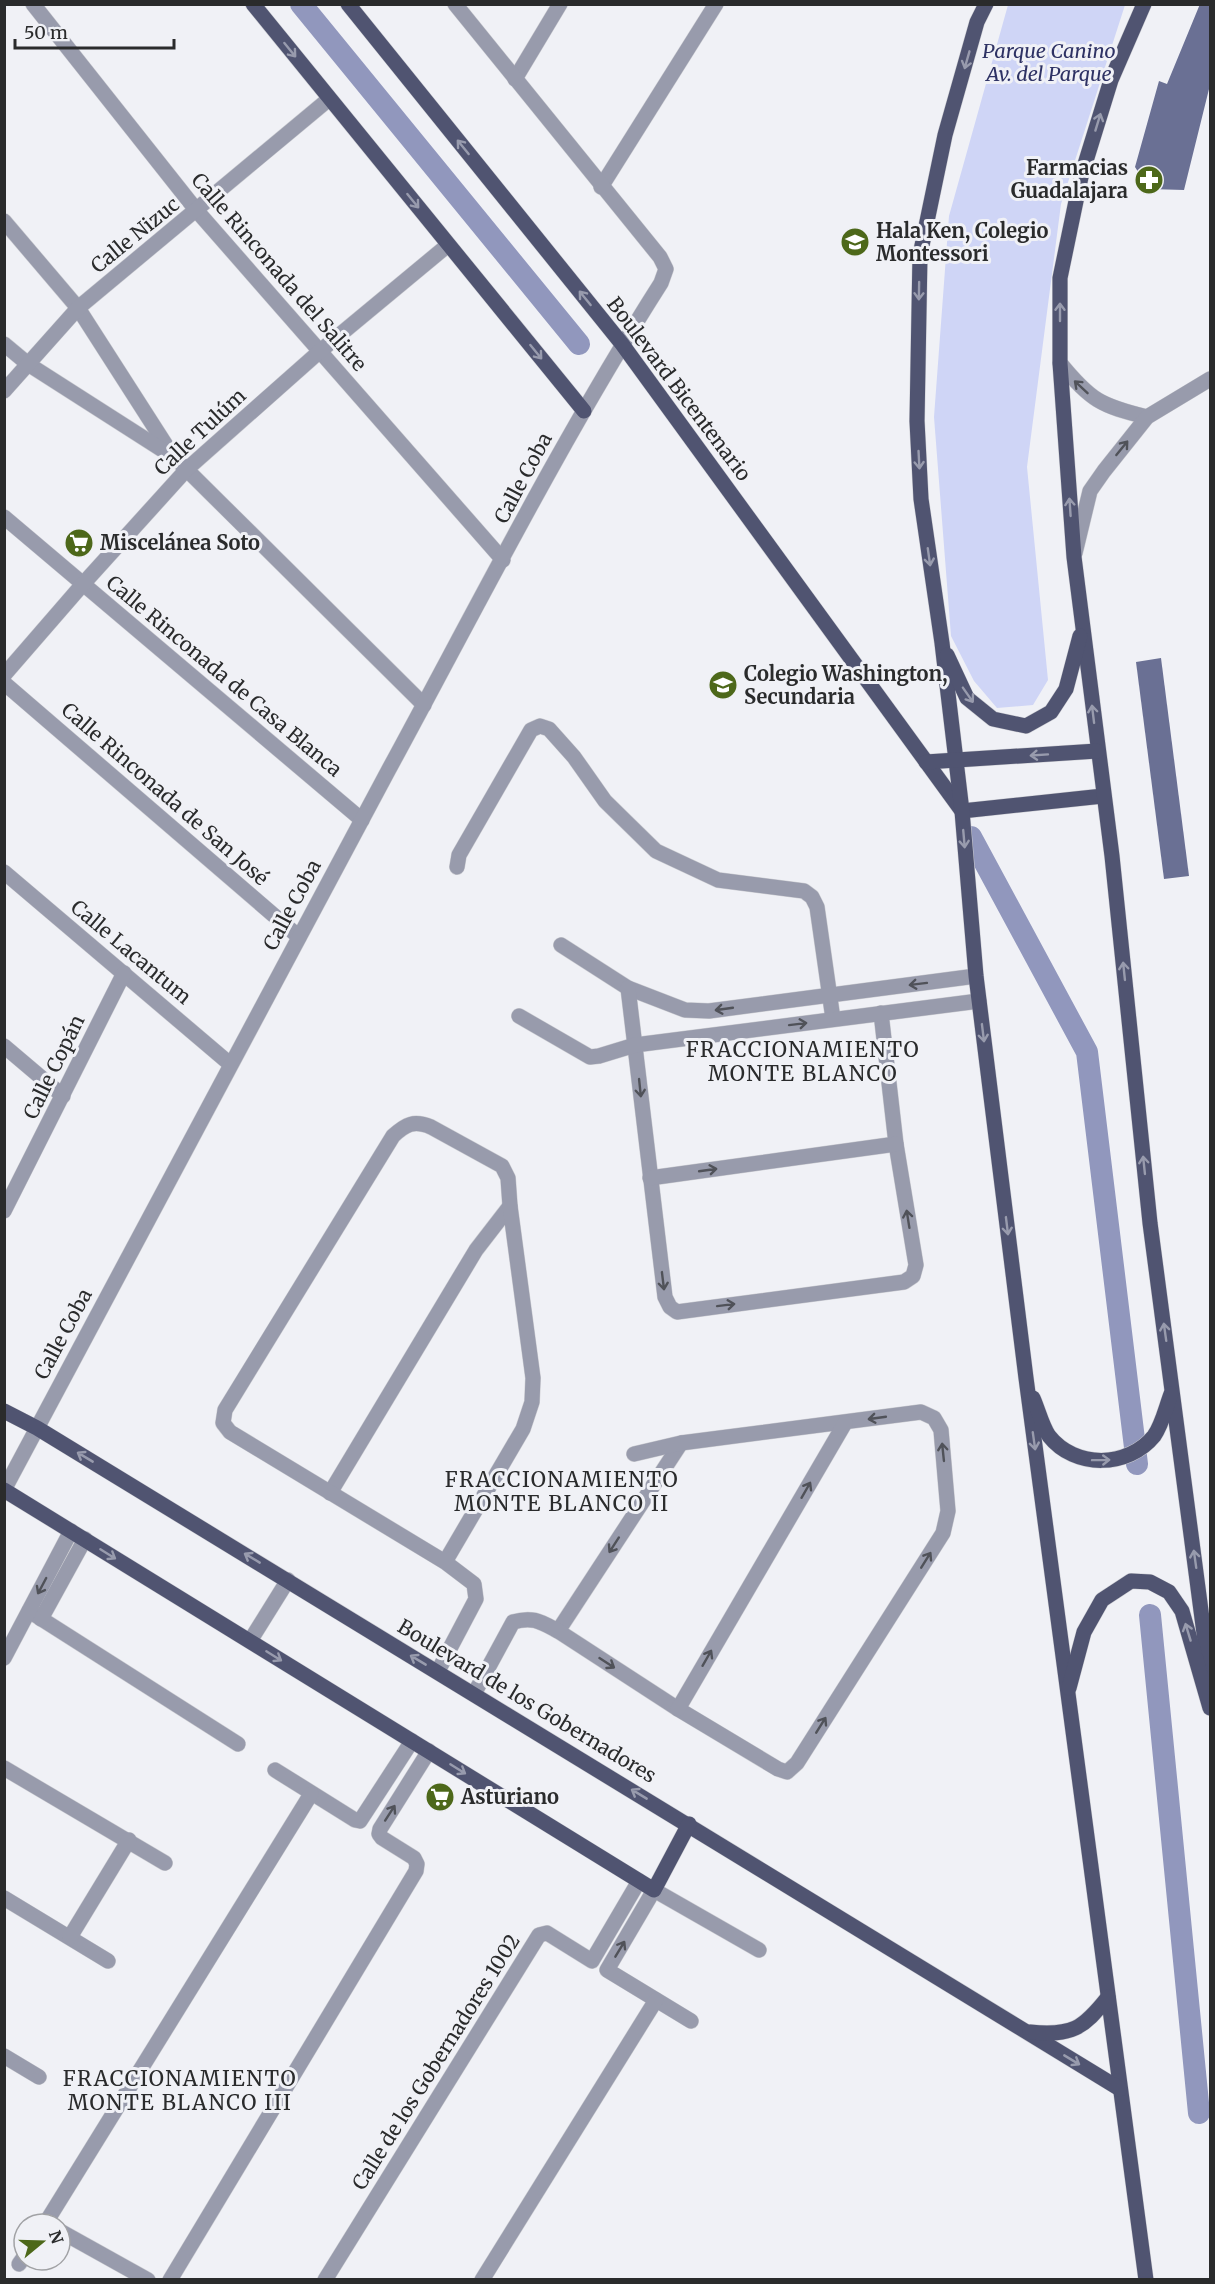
<svg xmlns="http://www.w3.org/2000/svg" width="1215" height="2284" font-family="Merriweather,serif">
<style>
.green{fill:#cfd5f6}
.lines{fill:none;stroke-linecap:round;stroke-linejoin:round}
.canal{stroke:#9197bd;stroke-width:22}
.building{fill:#6a7094}
.minor-casing{stroke:#cccdd2;stroke-width:16}
.major-casing{stroke:#cccdd2;stroke-width:16}
.minor{stroke:#989bac;stroke-width:15}
.major{stroke:#505471;stroke-width:15}
.oneway{stroke:#989bad}
.oneway2{stroke:#505259}
.labels{text-anchor:middle;stroke-width:6;stroke-linejoin:round;paint-order:stroke}
.park-label{font-size:20px;font-style:italic;fill:#2e3264;stroke:#f0f1f6}
.poi-label{font-size:20px;font-weight:bold;fill:#2a2b2c;stroke:#f0f1f6;text-anchor:start}
.street-label{font-size:20px;fill:#2a2b2c;stroke:#f0f1f6}
.neighbourhood-label{font-size:21px;letter-spacing:1.5px;fill:#2a2b2c;stroke:#f0f1f6}
</style>
<rect width="100%" height="100%" fill="#f0f1f6"/>
<polygon class="green" points="1008,5 1125,5 1061,204 1027,467 1048,680 1033,705 997,708 974,681 951,636 934,417 949,216"/>
<g class="lines">
<g class="canal">
<polyline points="301,4 579,344"/>
<polyline points="971,837 1087,1052 1137,1464"/>
<polyline points="1150,1615 1199,2113"/>
</g>
</g>
<g class="building">
<polygon points="1200,4 1210,4 1210,85 1184,190 1149,189 1135,167 1159,81 1167,84"/>
<polygon points="1161,658 1189,876 1164,879 1136,662"/>
</g>
<g class="lines">
<g class="minor-casing">
<g id="minor">
<polyline points="33,4 197,211 503,560"/>
<polyline points="515,79 560,4"/>
<polyline points="601,187 716,4"/>
<polyline points="4,221 78,308 171,453"/>
<polyline points="4,344 28,364 175,458 424,705"/>
<path d="M1060,363c30,37 41,43 87,54"/>
<polyline points="4,391 78,308 329,99"/>
<polyline points="4,517 362,820"/>
<polyline points="1075,553 1090,491 1104,471 1147,417 1210,379"/>
<polyline points="4,675 83,584 187,469 319,352 448,245"/>
<polyline points="4,683 299,937"/>
<polyline points="457,867 459,855 531,730 540,726 549,729 574,757 605,801 656,851 718,880 804,891 812,897 817,907 833,1019"/>
<polyline points="4,872 230,1064"/>
<polyline points="561,945 628,988 685,1010 709,1011 976,976"/>
<polyline points="628,988 665,1297 670,1307 677,1312 904,1282 913,1276 916,1265 896,1144 881,1013"/>
<polyline points="519,1016 590,1057 599,1056 635,1045 979,1001"/>
<polyline points="4,1046 63,1096"/>
<polyline points="650,1178 896,1144"/>
<polyline points="4,1211 124,973"/>
<path d="M4,1490c127,-241 256,-480 384,-719 89,-164 173,-331 273,-488l5,-14 -6,-12 -205,-253"/>
<polyline points="330,1493 476,1250 510,1206"/>
<polyline points="29,1611 238,1744"/>
<polyline points="41,1619 85,1539"/>
<polyline points="558,1631 681,1443"/>
<polyline points="250,1641 288,1580"/>
<polyline points="4,1658 71,1531"/>
<path d="M438,1671l38,-72 -2,-15 -29,-22 -215,-130 -7,-9 2,-13 168,-274c13,-12 21,-16 38,-9l71,39 6,12 2,28 23,172 -1,24 -9,27 -78,133"/>
<path d="M474,1694l39,-72c20,-6 28,0 45,9l120,78 100,60 9,3 10,-9 146,-230 5,-22 -7,-81 -7,-12 -13,-6 -240,31 -47,11"/>
<polyline points="678,1709 845,1423"/>
<polyline points="4,1768 165,1863"/>
<polyline points="275,1770 355,1820 360,1821 412,1741"/>
<polyline points="4,1898 108,1961"/>
<polyline points="70,1937 129,1840"/>
<polyline points="691,2021 607,1970 654,1890 759,1950"/>
<polyline points="4,2056 39,2077"/>
<polyline points="45,2224 311,1794"/>
<polyline points="60,2231 148,2280"/>
<polyline points="19,2264 24,2257"/>
<polyline points="170,2280 416,1871 417,1864 414,1858 382,1838 379,1834 380,1829 429,1751"/>
<polyline points="325,2280 539,1935 547,1933 592,1961 639,1881"/>
<polyline points="482,2280 656,2000"/>
</g>
</g>
<g class="major-casing">
<g id="major">
<polyline points="253,4 584,411"/>
<polyline points="348,4 622,344 962,811 1103,796"/>
<polyline points="986,4 977,22 945,135 920,255 917,421 921,499 942,643 962,811 976,976 1026,1378 1146,2280"/>
<polyline points="1144,4 1111,80 1081,177 1060,278 1060,363 1074,557 1112,856 1150,1223 1210,1679"/>
<polyline points="947,655 967,698 993,719 1026,726 1051,712 1066,689 1080,636"/>
<polyline points="926,762 1097,751"/>
<path d="M1033,1398c5,11 9,28 16,38 26,33 79,32 105,0 8,-11 12,-29 17,-42"/>
<polyline points="4,1411 37,1428 1120,2089"/>
<polyline points="4,1490 654,1890 689,1824"/>
<polyline points="1069,1688 1084,1632 1102,1600 1131,1581 1150,1582 1169,1592 1182,1611 1210,1708"/>
<path d="M1030,2032c42,4 53,-3 78,-35"/>
</g>
</g>
<use href="#minor" class="minor"/>
<use href="#major" class="major"/>
</g>
<defs><path id="oneway-shaft" d="M-6 0H5M1.5-3L5.5 0L1.5 3" fill="none" stroke-width="1.6" stroke-linecap="round" stroke-linejoin="round" transform="scale(1.5)"/></defs>
<g class="oneway">
<use href="#oneway-shaft" transform="translate(290 50) rotate(51)"/>
<use href="#oneway-shaft" transform="translate(967 60) rotate(106)"/>
<use href="#oneway-shaft" transform="translate(1098 122) rotate(-73)"/>
<use href="#oneway-shaft" transform="translate(463 147) rotate(-129)"/>
<use href="#oneway-shaft" transform="translate(413 201) rotate(51)"/>
<use href="#oneway-shaft" transform="translate(919 291) rotate(91)"/>
<use href="#oneway-shaft" transform="translate(585 298) rotate(-129)"/>
<use href="#oneway-shaft" transform="translate(1060 312) rotate(-90)"/>
<use href="#oneway-shaft" transform="translate(536 352) rotate(51)"/>
<use href="#oneway-shaft" transform="translate(919 460) rotate(87)"/>
<use href="#oneway-shaft" transform="translate(1070 507) rotate(-94)"/>
<use href="#oneway-shaft" transform="translate(929 557) rotate(82)"/>
<use href="#oneway-shaft" transform="translate(968 695) rotate(55)"/>
<use href="#oneway-shaft" transform="translate(1093 714) rotate(-97)"/>
<use href="#oneway-shaft" transform="translate(1039 755) rotate(176)"/>
<use href="#oneway-shaft" transform="translate(964 839) rotate(85)"/>
<use href="#oneway-shaft" transform="translate(1124 971) rotate(-96)"/>
<use href="#oneway-shaft" transform="translate(983 1033) rotate(83)"/>
<use href="#oneway-shaft" transform="translate(1144 1165) rotate(-96)"/>
<use href="#oneway-shaft" transform="translate(1007 1226) rotate(83)"/>
<use href="#oneway-shaft" transform="translate(1165 1332) rotate(-98)"/>
<use href="#oneway-shaft" transform="translate(1034 1441) rotate(82)"/>
<use href="#oneway-shaft" transform="translate(85 1457) rotate(-149)"/>
<use href="#oneway-shaft" transform="translate(1101 1460) rotate(-1)"/>
<use href="#oneway-shaft" transform="translate(108 1554) rotate(32)"/>
<use href="#oneway-shaft" transform="translate(252 1558) rotate(-149)"/>
<use href="#oneway-shaft" transform="translate(1195 1559) rotate(-98)"/>
<use href="#oneway-shaft" transform="translate(1188 1632) rotate(-107)"/>
<use href="#oneway-shaft" transform="translate(274 1656) rotate(32)"/>
<use href="#oneway-shaft" transform="translate(418 1660) rotate(-149)"/>
<use href="#oneway-shaft" transform="translate(458 1769) rotate(32)"/>
<use href="#oneway-shaft" transform="translate(639 1794) rotate(-149)"/>
<use href="#oneway-shaft" transform="translate(1072 2060) rotate(31)"/>
</g>
<g class="oneway2">
<use href="#oneway-shaft" transform="translate(1081 387) rotate(-137)"/>
<use href="#oneway-shaft" transform="translate(1122 448) rotate(-51)"/>
<use href="#oneway-shaft" transform="translate(918 984) rotate(173)"/>
<use href="#oneway-shaft" transform="translate(724 1009) rotate(172)"/>
<use href="#oneway-shaft" transform="translate(798 1024) rotate(-7)"/>
<use href="#oneway-shaft" transform="translate(640 1088) rotate(84)"/>
<use href="#oneway-shaft" transform="translate(708 1170) rotate(-8)"/>
<use href="#oneway-shaft" transform="translate(908 1219) rotate(-99)"/>
<use href="#oneway-shaft" transform="translate(663 1281) rotate(83)"/>
<use href="#oneway-shaft" transform="translate(726 1305) rotate(-7)"/>
<use href="#oneway-shaft" transform="translate(877 1418) rotate(172)"/>
<use href="#oneway-shaft" transform="translate(943 1452) rotate(-96)"/>
<use href="#oneway-shaft" transform="translate(806 1490) rotate(-60)"/>
<use href="#oneway-shaft" transform="translate(614 1545) rotate(123)"/>
<use href="#oneway-shaft" transform="translate(926 1560) rotate(-58)"/>
<use href="#oneway-shaft" transform="translate(42 1586) rotate(118)"/>
<use href="#oneway-shaft" transform="translate(707 1658) rotate(-60)"/>
<use href="#oneway-shaft" transform="translate(607 1663) rotate(33)"/>
<use href="#oneway-shaft" transform="translate(821 1725) rotate(-58)"/>
<use href="#oneway-shaft" transform="translate(390 1813) rotate(-57)"/>
<use href="#oneway-shaft" transform="translate(620 1949) rotate(-59)"/>
</g>
<defs>
<g id="pharmacy-disc" transform="scale(1.5)"><circle r="9.5" fill="#4d681a" stroke="#f0f1f6"/><path d="M-2-6h4v4h4v4h-4v4h-4v-4h-4v-4h4Z" fill="#fff"/></g>
<g id="school-disc" transform="scale(1.5)"><circle r="9.5" fill="#4d681a" stroke="#f0f1f6"/><path d="M0-5L7-2L0 1L-7-2ZM-4 1L0 2.5L4 1V4Q0 6-4 4Z" fill="#fff"/></g>
<g id="supermarket-disc" transform="scale(1.5)"><circle r="9.5" fill="#4d681a" stroke="#f0f1f6"/><path d="M-6-5.5h2.5l.6 2H6L4.5 2H-2.5L-4.4-4H-6ZM-1.5 3.2a1.3 1.3 0 1 0 .1 0ZM3 3.2a1.3 1.3 0 1 0 .1 0Z" fill="#fff"/></g>
</defs>
<g fill-rule="evenodd">
<use href="#pharmacy-disc" x="1149" y="180"/>
<use href="#school-disc" x="855" y="242"/>
<use href="#supermarket-disc" x="79" y="543"/>
<use href="#school-disc" x="723" y="685"/>
<use href="#supermarket-disc" x="440" y="1797"/>
</g>
<g class="labels">
<g class="park-label">
<text x="1049" y="58">Parque Canino<tspan x="1049" dy="23">Av. del Parque</tspan></text>
</g>
<g class="poi-label">
<text x="1128" y="175" text-anchor="end">Farmacias<tspan x="1128" dy="23">Guadalajara</tspan></text>
<text x="876" y="238">Hala Ken, Colegio<tspan x="876" dy="23">Montessori</tspan></text>
<text x="100" y="550">Miscelánea Soto</text>
<text x="744" y="681">Colegio Washington,<tspan x="744" dy="23">Secundaria</tspan></text>
<text x="461" y="1804">Asturiano</text>
</g>
<g class="street-label">
<text transform="translate(135 235) rotate(-39)" y="7">Calle Nizuc</text>
<text transform="translate(279 272) rotate(49)" y="7">Calle Rinconada del Salitre</text>
<text transform="translate(679 389) rotate(53)" y="7">Boulevard Bicentenario</text>
<text transform="translate(200 432) rotate(-43)" y="7">Calle Tulúm</text>
<text transform="translate(523 478) rotate(-62)" y="7">Calle Coba</text>
<text transform="translate(224 676) rotate(40)" y="7">Calle Rinconada de Casa Blanca</text>
<text transform="translate(165 794) rotate(41)" y="7">Calle Rinconada de San José</text>
<text transform="translate(292 905) rotate(-62)" y="7">Calle Coba</text>
<text transform="translate(131 952) rotate(40)" y="7">Calle Lacantum</text>
<text transform="translate(54 1067) rotate(-64)" y="7">Calle Copán</text>
<text transform="translate(63 1334) rotate(-62)" y="7">Calle Coba</text>
<text transform="translate(527 1701) rotate(31)" y="7">Boulevard de los Gobernadores</text>
<text transform="translate(436 2062) rotate(-58)" y="7">Calle de los Gobernadores 1002</text>
</g>
<g class="neighbourhood-label">
<text x="803" y="1057">FRACCIONAMIENTO<tspan x="803" dy="24">MONTE BLANCO</tspan></text>
<text x="562" y="1487">FRACCIONAMIENTO<tspan x="562" dy="24">MONTE BLANCO II</tspan></text>
<text x="180" y="2086">FRACCIONAMIENTO<tspan x="180" dy="24">MONTE BLANCO III</tspan></text>
</g>
</g>
<rect width="1215" height="2284" fill="none" stroke="#2a2b2c" stroke-width="12"/>
<g transform="translate(42 2242) rotate(71)"><circle r="28" fill="#f0f1f6" stroke="#a1a2a5" stroke-width="1.5"/>
<path d="M0-4.5L10 22L0 15L-10 22Z" fill="#4d681a"/>
<text y="-9" font-size="16" font-weight="bold" text-anchor="middle" fill="#2a2b2c">N</text>
</g>
<path d="M15 39v9h159v-9" fill="none" stroke="#2a2b2c" stroke-width="3"/>
<text x="24" y="39" font-size="18" fill="#2a2b2c" stroke="#f0f1f6" stroke-width="4.5" paint-order="stroke">50 m</text>
</svg>
